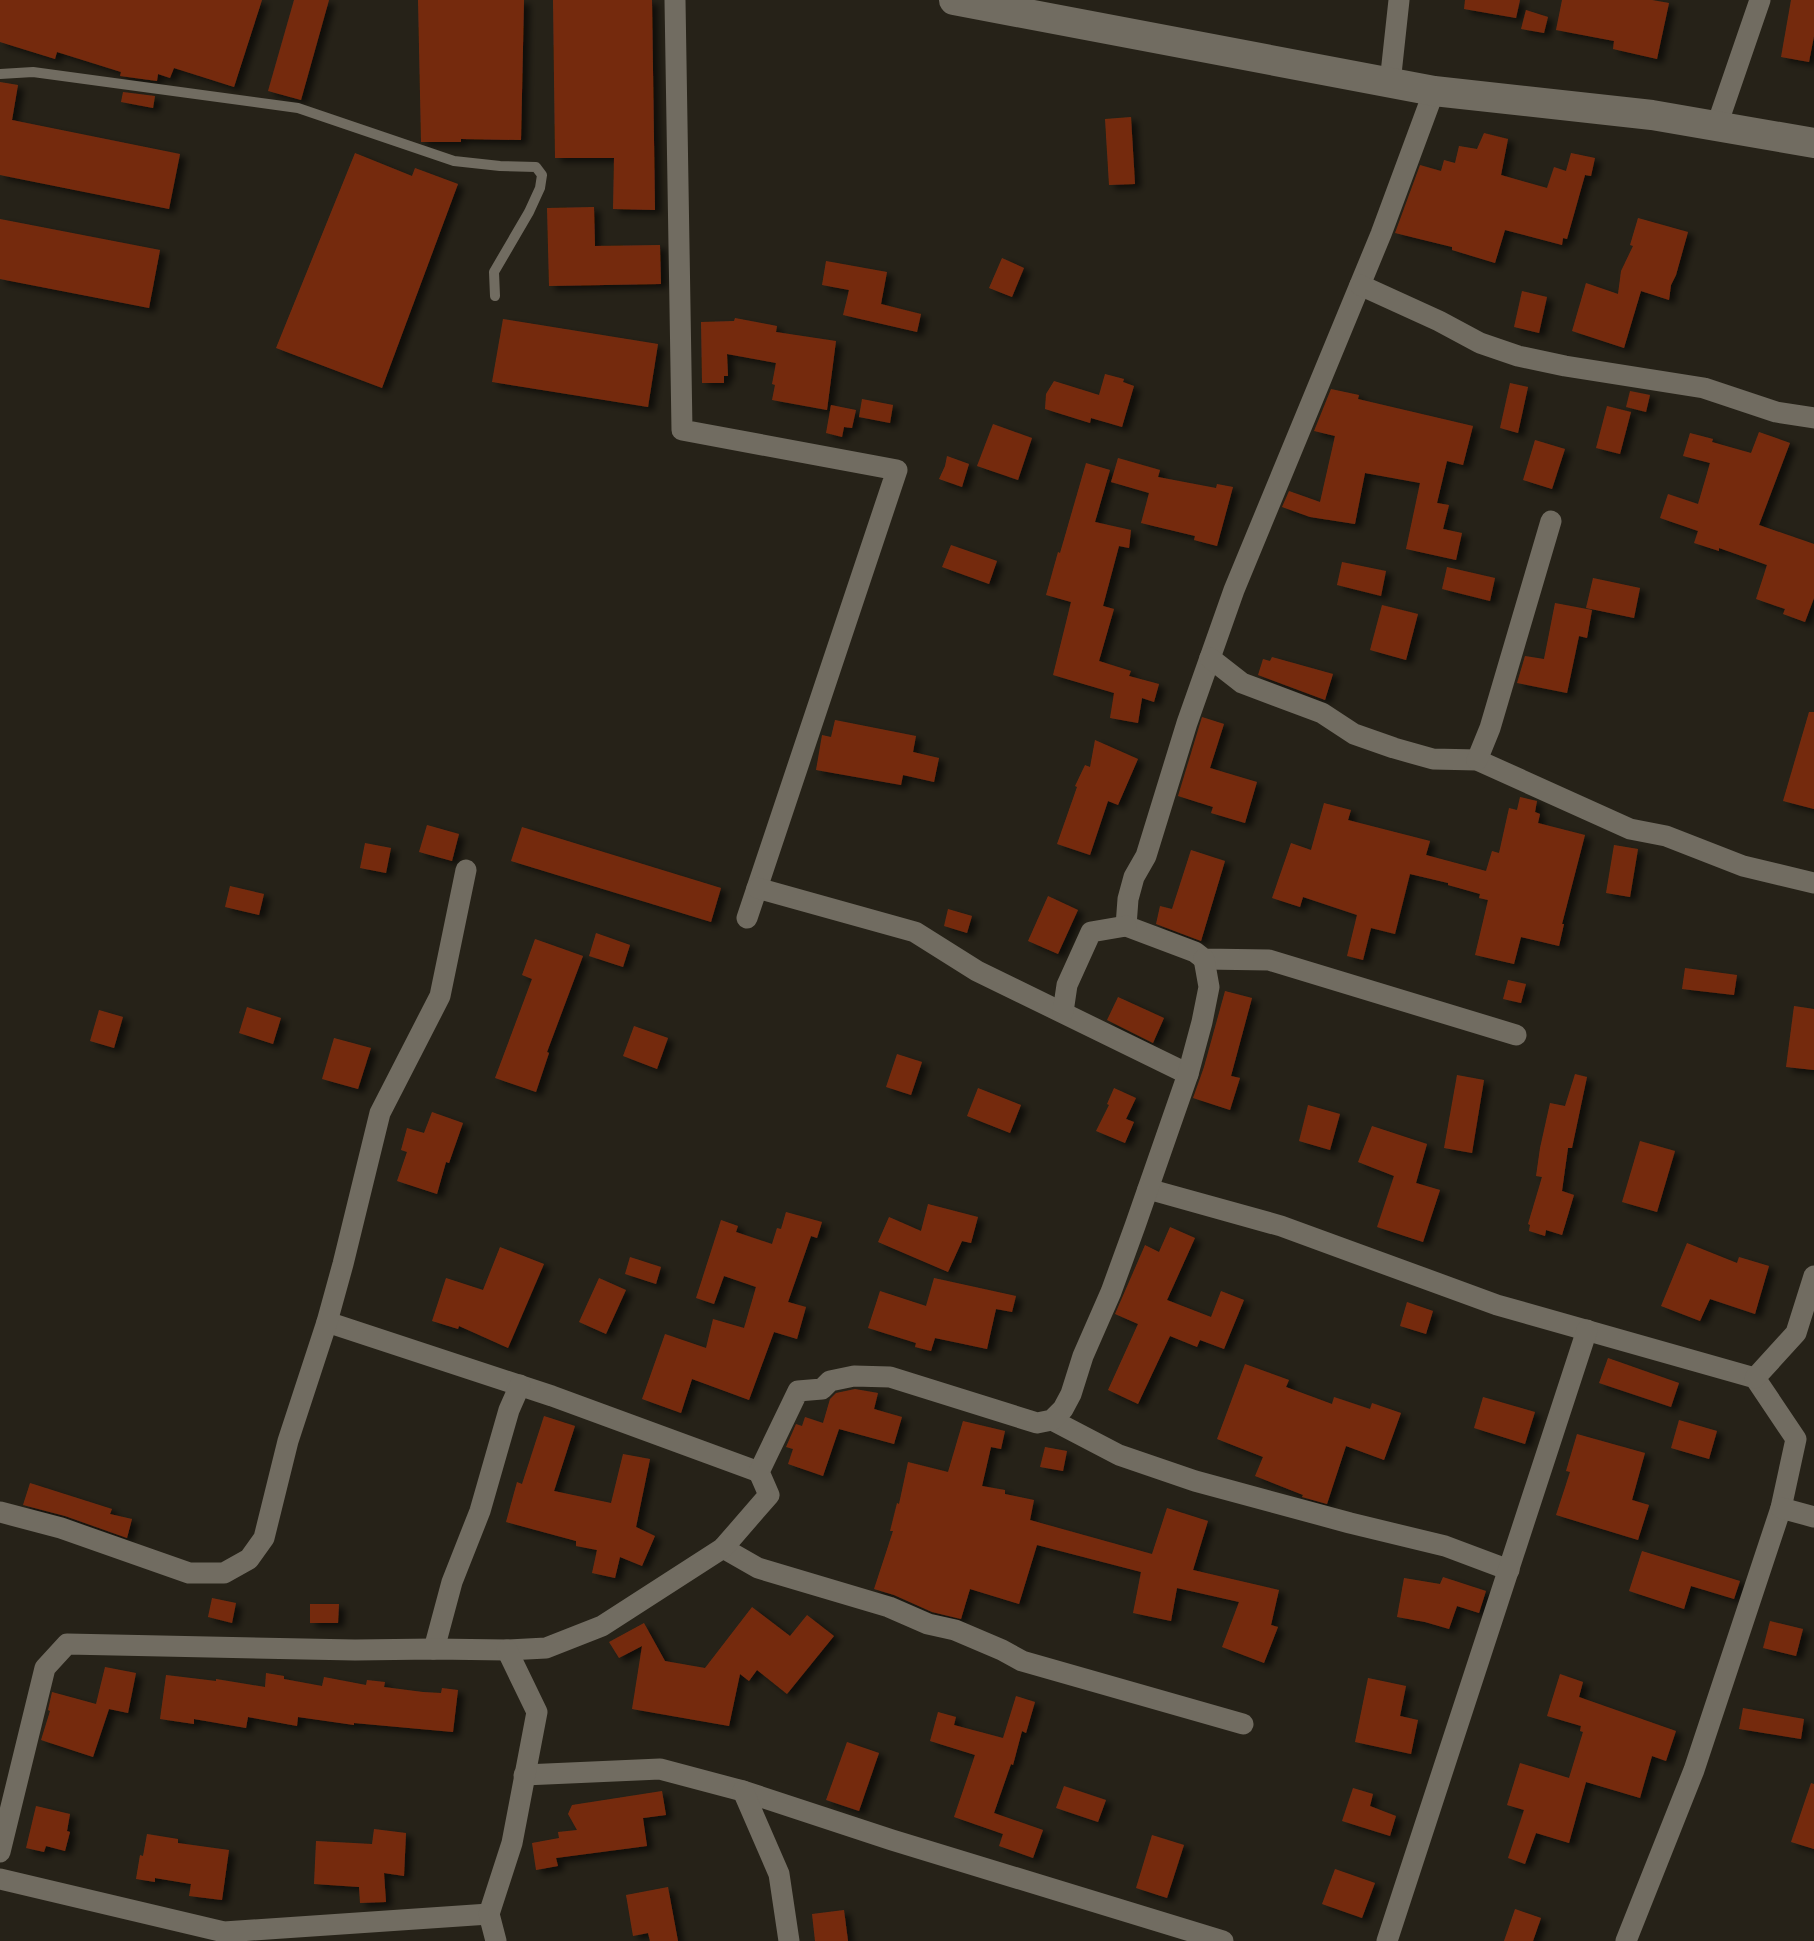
<svg xmlns="http://www.w3.org/2000/svg" width="1814" height="1941" font-family="Signika,sans-serif">
<style>
.building{fill:#752c10;filter:url(#shadow)}
.lines{fill:none;stroke-linecap:round;stroke-linejoin:round}
.lane{stroke:#716c61;stroke-width:10}
.street{stroke:#716c61;stroke-width:21}
.secondary{stroke:#716c61;stroke-width:30}
</style>
<defs>
<filter id="shadow"><feDropShadow dx="6" dy="4" stdDeviation="3" flood-color="#0009"/></filter>
</defs>
<rect width="100%" height="100%" fill="#262218"/>
<g class="building">
<polygon points="0,0 262,0 234,87 174,68 170,78 158,74 157,81 120,76 121,72 57,52 55,59 0,42"/>
<polygon points="294,0 329,0 301,100 268,91"/>
<polygon points="418,0 524,0 521,140 461,139 461,142 421,142"/>
<polygon points="553,0 652,0 655,210 613,209 614,158 555,158"/>
<polygon points="1465,0 1520,0 1516,18 1464,9"/>
<polygon points="1562,0 1652,0 1669,3 1657,59 1613,49 1614,41 1556,30"/>
<polygon points="1791,0 1814,0 1814,36 1809,62 1781,57"/>
<polygon points="1526,10 1548,17 1544,33 1521,29"/>
<polygon points="0,82 18,85 12,120 180,154 169,209 0,175"/>
<polygon points="123,92 155,96 153,108 121,102"/>
<polygon points="1131,117 1135,184 1109,185 1105,119"/>
<polygon points="1484,133 1508,139 1501,175 1547,188 1554,167 1566,171 1571,153 1595,158 1591,176 1585,175 1567,239 1563,238 1562,245 1505,230 1495,263 1452,250 1452,247 1395,233 1420,165 1441,171 1444,160 1455,163 1459,146 1477,149"/>
<polygon points="355,153 412,176 415,168 458,184 382,388 276,348"/>
<polygon points="594,207 595,246 660,245 661,284 549,286 547,208"/>
<polygon points="1638,218 1688,232 1676,275 1671,285 1669,300 1641,291 1624,348 1572,331 1586,283 1618,294 1621,271 1633,246 1630,245"/>
<polygon points="0,219 160,250 149,308 0,279"/>
<polygon points="1002,258 1024,268 1012,297 989,288"/>
<polygon points="826,261 887,272 881,304 921,314 917,332 843,315 849,290 822,285"/>
<polygon points="1522,291 1547,297 1539,333 1514,327"/>
<polygon points="735,318 777,326 776,332 836,341 827,410 772,400 775,385 772,384 776,363 727,354 728,376 724,376 724,383 702,383 701,322 734,321"/>
<polygon points="503,319 658,344 648,407 492,382"/>
<polygon points="1105,374 1124,379 1123,382 1134,386 1122,427 1091,418 1090,423 1045,409 1046,394 1054,381 1099,395"/>
<polygon points="1510,383 1528,387 1518,433 1500,428"/>
<polygon points="1331,389 1359,395 1358,399 1473,426 1463,465 1447,461 1437,503 1449,505 1443,529 1462,533 1456,560 1406,549 1420,483 1365,473 1355,524 1310,517 1282,507 1289,491 1320,502 1335,436 1314,431"/>
<polygon points="1630,391 1650,395 1646,412 1626,407"/>
<polygon points="862,399 893,405 890,423 859,417"/>
<polygon points="831,405 856,410 852,428 844,427 842,437 826,433"/>
<polygon points="1607,406 1631,412 1620,454 1596,448"/>
<polygon points="993,424 1032,438 1018,480 977,466"/>
<polygon points="1759,432 1790,443 1759,525 1814,544 1814,598 1805,622 1783,614 1785,609 1756,599 1767,565 1719,548 1719,551 1694,543 1698,531 1660,518 1668,494 1698,504 1710,463 1683,456 1690,433 1713,439 1712,442 1751,453"/>
<polygon points="1535,440 1565,449 1552,489 1523,480"/>
<polygon points="947,456 969,464 962,487 939,479 945,466"/>
<polygon points="1118,458 1160,470 1158,477 1216,488 1217,484 1233,487 1217,546 1194,540 1195,536 1141,523 1149,493 1111,482"/>
<polygon points="1086,463 1110,470 1095,522 1131,530 1129,548 1119,546 1103,606 1114,609 1099,661 1131,671 1129,676 1159,684 1154,702 1142,698 1138,723 1110,718 1114,693 1053,675 1071,602 1046,595 1058,552 1060,553"/>
<polygon points="951,545 997,561 989,584 942,567"/>
<polygon points="1342,562 1386,571 1381,596 1337,585"/>
<polygon points="1447,567 1495,578 1490,601 1442,589"/>
<polygon points="1593,578 1640,588 1634,618 1586,608"/>
<polygon points="1555,603 1592,610 1587,638 1579,636 1567,693 1517,683 1525,656 1544,659"/>
<polygon points="1382,605 1418,614 1406,660 1370,650"/>
<polygon points="1272,657 1333,674 1325,700 1258,675 1263,659 1270,661"/>
<polygon points="1809,712 1814,712 1814,809 1783,801"/>
<polygon points="1202,717 1224,724 1210,768 1257,782 1245,823 1211,813 1213,807 1178,796"/>
<polygon points="835,720 916,736 913,752 939,758 934,782 903,775 901,785 816,770 822,735 831,737"/>
<polygon points="1095,740 1138,759 1118,805 1108,801 1090,855 1057,844 1077,787 1075,786 1085,765 1090,767"/>
<polygon points="1520,797 1537,801 1535,812 1540,814 1538,823 1585,835 1562,924 1564,924 1559,946 1521,937 1514,964 1475,955 1488,900 1479,898 1480,894 1448,885 1448,883 1410,874 1395,934 1371,928 1363,960 1347,956 1357,915 1303,897 1300,907 1272,898 1291,843 1311,850 1324,803 1351,810 1348,820 1430,841 1426,855 1486,871 1492,851 1499,853 1509,808 1517,810"/>
<polygon points="427,825 459,834 452,861 419,852"/>
<polygon points="522,827 721,888 711,922 511,861"/>
<polygon points="365,843 391,848 386,873 360,868"/>
<polygon points="1614,845 1638,849 1630,897 1606,893"/>
<polygon points="1191,850 1225,861 1201,941 1156,924 1160,906 1172,909"/>
<polygon points="230,886 264,894 259,915 225,907"/>
<polygon points="1048,896 1078,910 1058,954 1028,941"/>
<polygon points="948,909 972,916 967,933 944,926"/>
<polygon points="596,933 630,945 623,967 589,956"/>
<polygon points="535,939 583,956 547,1052 549,1053 536,1092 495,1078 532,979 522,975"/>
<polygon points="1685,968 1737,975 1734,995 1682,989"/>
<polygon points="1508,980 1526,984 1521,1003 1503,999"/>
<polygon points="1225,991 1252,998 1231,1076 1240,1078 1230,1110 1193,1098 1204,1067"/>
<polygon points="1118,997 1164,1018 1153,1043 1107,1020"/>
<polygon points="1794,1006 1814,1009 1814,1070 1786,1067"/>
<polygon points="247,1007 281,1018 273,1044 239,1033"/>
<polygon points="99,1010 123,1017 114,1048 90,1041"/>
<polygon points="634,1026 668,1038 657,1069 623,1056"/>
<polygon points="334,1038 371,1048 358,1089 322,1079"/>
<polygon points="897,1054 922,1062 911,1095 886,1087"/>
<polygon points="1575,1074 1587,1077 1572,1148 1568,1148 1562,1191 1574,1195 1562,1235 1546,1230 1545,1236 1529,1231 1530,1225 1528,1224 1542,1177 1536,1176 1540,1148 1550,1103 1565,1106"/>
<polygon points="1457,1075 1484,1080 1472,1153 1444,1148"/>
<polygon points="978,1088 1021,1105 1010,1133 967,1116"/>
<polygon points="1114,1088 1136,1098 1126,1119 1134,1122 1125,1143 1096,1131 1109,1105 1107,1104"/>
<polygon points="1308,1105 1340,1114 1330,1150 1299,1141"/>
<polygon points="432,1112 463,1123 449,1163 446,1162 437,1194 397,1181 407,1152 401,1150 407,1128 424,1133"/>
<polygon points="1372,1126 1427,1144 1416,1183 1440,1190 1423,1242 1377,1227 1394,1176 1358,1162"/>
<polygon points="1640,1141 1675,1151 1657,1212 1622,1202"/>
<polygon points="928,1204 978,1217 971,1243 962,1241 948,1272 878,1242 889,1217 921,1231"/>
<polygon points="786,1212 822,1222 817,1238 811,1236 788,1302 806,1307 797,1339 774,1332 749,1400 692,1379 681,1413 642,1399 665,1334 706,1348 713,1319 744,1328 756,1287 724,1276 714,1304 696,1298 721,1220 738,1226 736,1232 772,1244 777,1228 781,1229"/>
<polygon points="1170,1227 1195,1238 1167,1300 1211,1317 1221,1291 1244,1300 1224,1349 1200,1340 1197,1347 1170,1336 1138,1404 1108,1390 1138,1324 1115,1314 1145,1245 1159,1252"/>
<polygon points="1687,1243 1737,1263 1739,1257 1769,1266 1755,1314 1710,1299 1700,1321 1661,1306"/>
<polygon points="500,1247 544,1264 508,1348 459,1326 458,1329 432,1321 446,1278 483,1290"/>
<polygon points="630,1257 661,1267 656,1284 625,1274"/>
<polygon points="599,1278 626,1290 606,1334 579,1322"/>
<polygon points="934,1278 1016,1296 1012,1312 996,1309 987,1349 935,1338 931,1351 915,1347 916,1343 868,1328 880,1291 926,1306"/>
<polygon points="1407,1302 1433,1311 1426,1334 1400,1326"/>
<polygon points="1608,1358 1679,1383 1671,1407 1599,1383"/>
<polygon points="1245,1364 1289,1380 1286,1387 1332,1404 1334,1397 1370,1409 1372,1403 1401,1413 1384,1460 1346,1446 1327,1504 1302,1497 1303,1495 1255,1476 1263,1457 1217,1439"/>
<polygon points="855,1389 878,1393 874,1409 902,1417 894,1444 839,1429 823,1476 788,1464 793,1449 786,1447 796,1424 802,1426 805,1417 823,1423 830,1399 836,1393"/>
<polygon points="1483,1397 1535,1412 1525,1444 1474,1428"/>
<polygon points="544,1416 575,1426 554,1491 611,1503 623,1454 650,1459 636,1527 655,1536 642,1566 620,1557 615,1578 592,1573 597,1550 576,1546 576,1541 506,1522 517,1482 522,1484"/>
<polygon points="1679,1420 1717,1431 1709,1459 1671,1448"/>
<polygon points="963,1421 1005,1431 1001,1449 991,1447 982,1486 1005,1490 1005,1494 1034,1500 1030,1520 1152,1554 1167,1508 1208,1521 1193,1570 1279,1590 1271,1625 1278,1627 1264,1663 1222,1647 1239,1602 1177,1588 1171,1621 1133,1613 1141,1572 1037,1545 1019,1604 970,1589 961,1619 932,1612 894,1595 874,1589 893,1531 890,1531 897,1503 899,1504 908,1462 948,1472"/>
<polygon points="1577,1434 1645,1453 1632,1500 1649,1505 1638,1540 1556,1515 1570,1472 1566,1471"/>
<polygon points="1045,1447 1067,1451 1063,1471 1040,1467"/>
<polygon points="30,1483 112,1509 110,1514 132,1519 127,1538 65,1516 23,1505"/>
<polygon points="1642,1551 1740,1581 1734,1599 1691,1586 1684,1609 1629,1591"/>
<polygon points="1443,1577 1486,1591 1479,1613 1457,1606 1449,1629 1425,1622 1397,1617 1404,1578 1440,1584"/>
<polygon points="212,1598 236,1603 232,1623 208,1617"/>
<polygon points="310,1604 339,1604 338,1623 310,1623"/>
<polygon points="752,1607 790,1636 807,1615 834,1636 787,1694 757,1670 749,1681 740,1674 729,1726 632,1709 642,1646 619,1658 609,1642 644,1623 665,1661 705,1668"/>
<polygon points="1770,1621 1803,1629 1796,1656 1763,1648"/>
<polygon points="105,1667 136,1673 128,1713 109,1709 93,1757 41,1740 50,1711 48,1710 52,1692 96,1704"/>
<polygon points="266,1673 284,1676 284,1679 322,1686 324,1677 366,1685 367,1680 385,1682 384,1687 423,1692 441,1693 442,1688 458,1690 453,1732 354,1723 354,1725 298,1717 297,1726 248,1717 246,1728 194,1719 194,1724 160,1719 166,1675 216,1681 216,1679 265,1687"/>
<polygon points="1560,1674 1583,1682 1579,1697 1676,1731 1666,1761 1652,1756 1640,1798 1586,1782 1569,1843 1536,1833 1525,1864 1508,1858 1524,1810 1507,1805 1520,1763 1569,1778 1583,1732 1580,1731 1581,1726 1547,1716"/>
<polygon points="1368,1678 1406,1686 1400,1716 1418,1720 1411,1754 1355,1742"/>
<polygon points="1016,1696 1035,1702 1026,1733 1022,1731 1013,1765 1011,1764 994,1813 1043,1830 1033,1858 999,1846 1003,1834 954,1817 975,1755 930,1741 938,1712 956,1717 954,1725 1003,1738"/>
<polygon points="1743,1708 1804,1719 1801,1739 1739,1729"/>
<polygon points="847,1742 879,1753 859,1811 826,1800"/>
<polygon points="1811,1783 1814,1784 1814,1849 1791,1842"/>
<polygon points="1064,1786 1106,1800 1098,1822 1056,1808"/>
<polygon points="1353,1788 1373,1794 1370,1806 1396,1816 1390,1836 1342,1821"/>
<polygon points="662,1791 666,1815 643,1818 647,1846 556,1858 558,1866 536,1870 532,1843 559,1838 558,1832 577,1830 568,1814 572,1805"/>
<polygon points="36,1806 70,1814 67,1831 70,1832 65,1851 46,1846 44,1852 26,1848"/>
<polygon points="374,1829 406,1833 404,1876 384,1873 386,1902 360,1903 359,1887 314,1884 316,1841 372,1844"/>
<polygon points="147,1834 178,1839 178,1843 229,1850 222,1900 189,1896 191,1884 155,1878 155,1882 136,1879 140,1855 143,1856"/>
<polygon points="1152,1835 1184,1845 1167,1898 1136,1888"/>
<polygon points="1335,1869 1375,1883 1362,1918 1322,1904"/>
<polygon points="668,1887 678,1941 650,1941 648,1933 633,1936 626,1895"/>
<polygon points="1515,1909 1541,1918 1533,1941 1504,1941"/>
<polygon points="844,1910 848,1941 815,1941 812,1914"/>
</g>
<g class="lines">
<polyline class="lane" points="0,74 33,72 298,108 454,161 500,166 536,167 542,175 540,188 529,212 494,272 495,296"/>
<g class="street">
<polyline points="675,0 682,430 897,470 747,918"/>
<polyline points="1390,83 1399,0"/>
<polyline points="1434,91 1381,234 1234,590 1187,723 1146,856 1134,877 1128,899 1126,926 1195,952 1204,959 1269,960 1516,1035"/>
<polyline points="1717,125 1760,0"/>
<polyline points="1360,285 1439,321 1480,343 1518,356 1565,366 1704,388 1776,412 1814,418"/>
<polyline points="1210,658 1242,683 1322,713 1354,734 1394,748 1433,759 1477,760 1630,829 1666,836 1743,866 1814,883"/>
<polyline points="1477,760 1490,728 1551,521"/>
<polyline points="757,888 915,932 977,971 1188,1074"/>
<polyline points="1063,1012 1067,985 1091,932 1126,926"/>
<polyline points="1148,1189 1281,1226 1497,1305 1755,1378 1796,1439 1781,1508 1694,1770 1626,1941"/>
<polyline points="327,1322 552,1396 759,1472"/>
<polyline points="1755,1378 1796,1333 1814,1276"/>
<polyline points="1052,1420 1119,1455 1195,1481 1350,1523 1445,1546 1509,1570"/>
<polyline points="1781,1508 1814,1517"/>
<polyline points="0,1512 61,1528 189,1573 224,1573 249,1559 264,1538 288,1441 327,1322 343,1264 380,1113 440,996 466,870"/>
<polyline points="723,1548 758,1568 889,1607 928,1624 955,1630 1002,1650 1022,1661 1243,1724"/>
<polyline points="434,1649 452,1582 480,1511 509,1410 520,1385"/>
<polyline points="524,1775 660,1769 743,1791 892,1840 1223,1941"/>
<polyline points="743,1791 779,1874 789,1941"/>
<polyline points="0,1852 45,1668 67,1644 355,1650 434,1649 507,1650 546,1648 602,1626 723,1548 769,1495 759,1472 798,1391 822,1389 830,1381 854,1376 890,1377 1037,1423 1052,1420 1063,1409 1071,1394 1083,1356 1111,1292 1135,1226 1188,1074 1202,1022 1209,987 1204,959"/>
<polyline points="0,1879 224,1932 489,1914"/>
<polyline points="496,1941 489,1914 512,1843 537,1712 507,1650"/>
<polyline points="1387,1941 1587,1330"/>
</g>
<polyline class="secondary" points="954,0 1434,91 1652,115 1814,143"/>
</g>
</svg>
